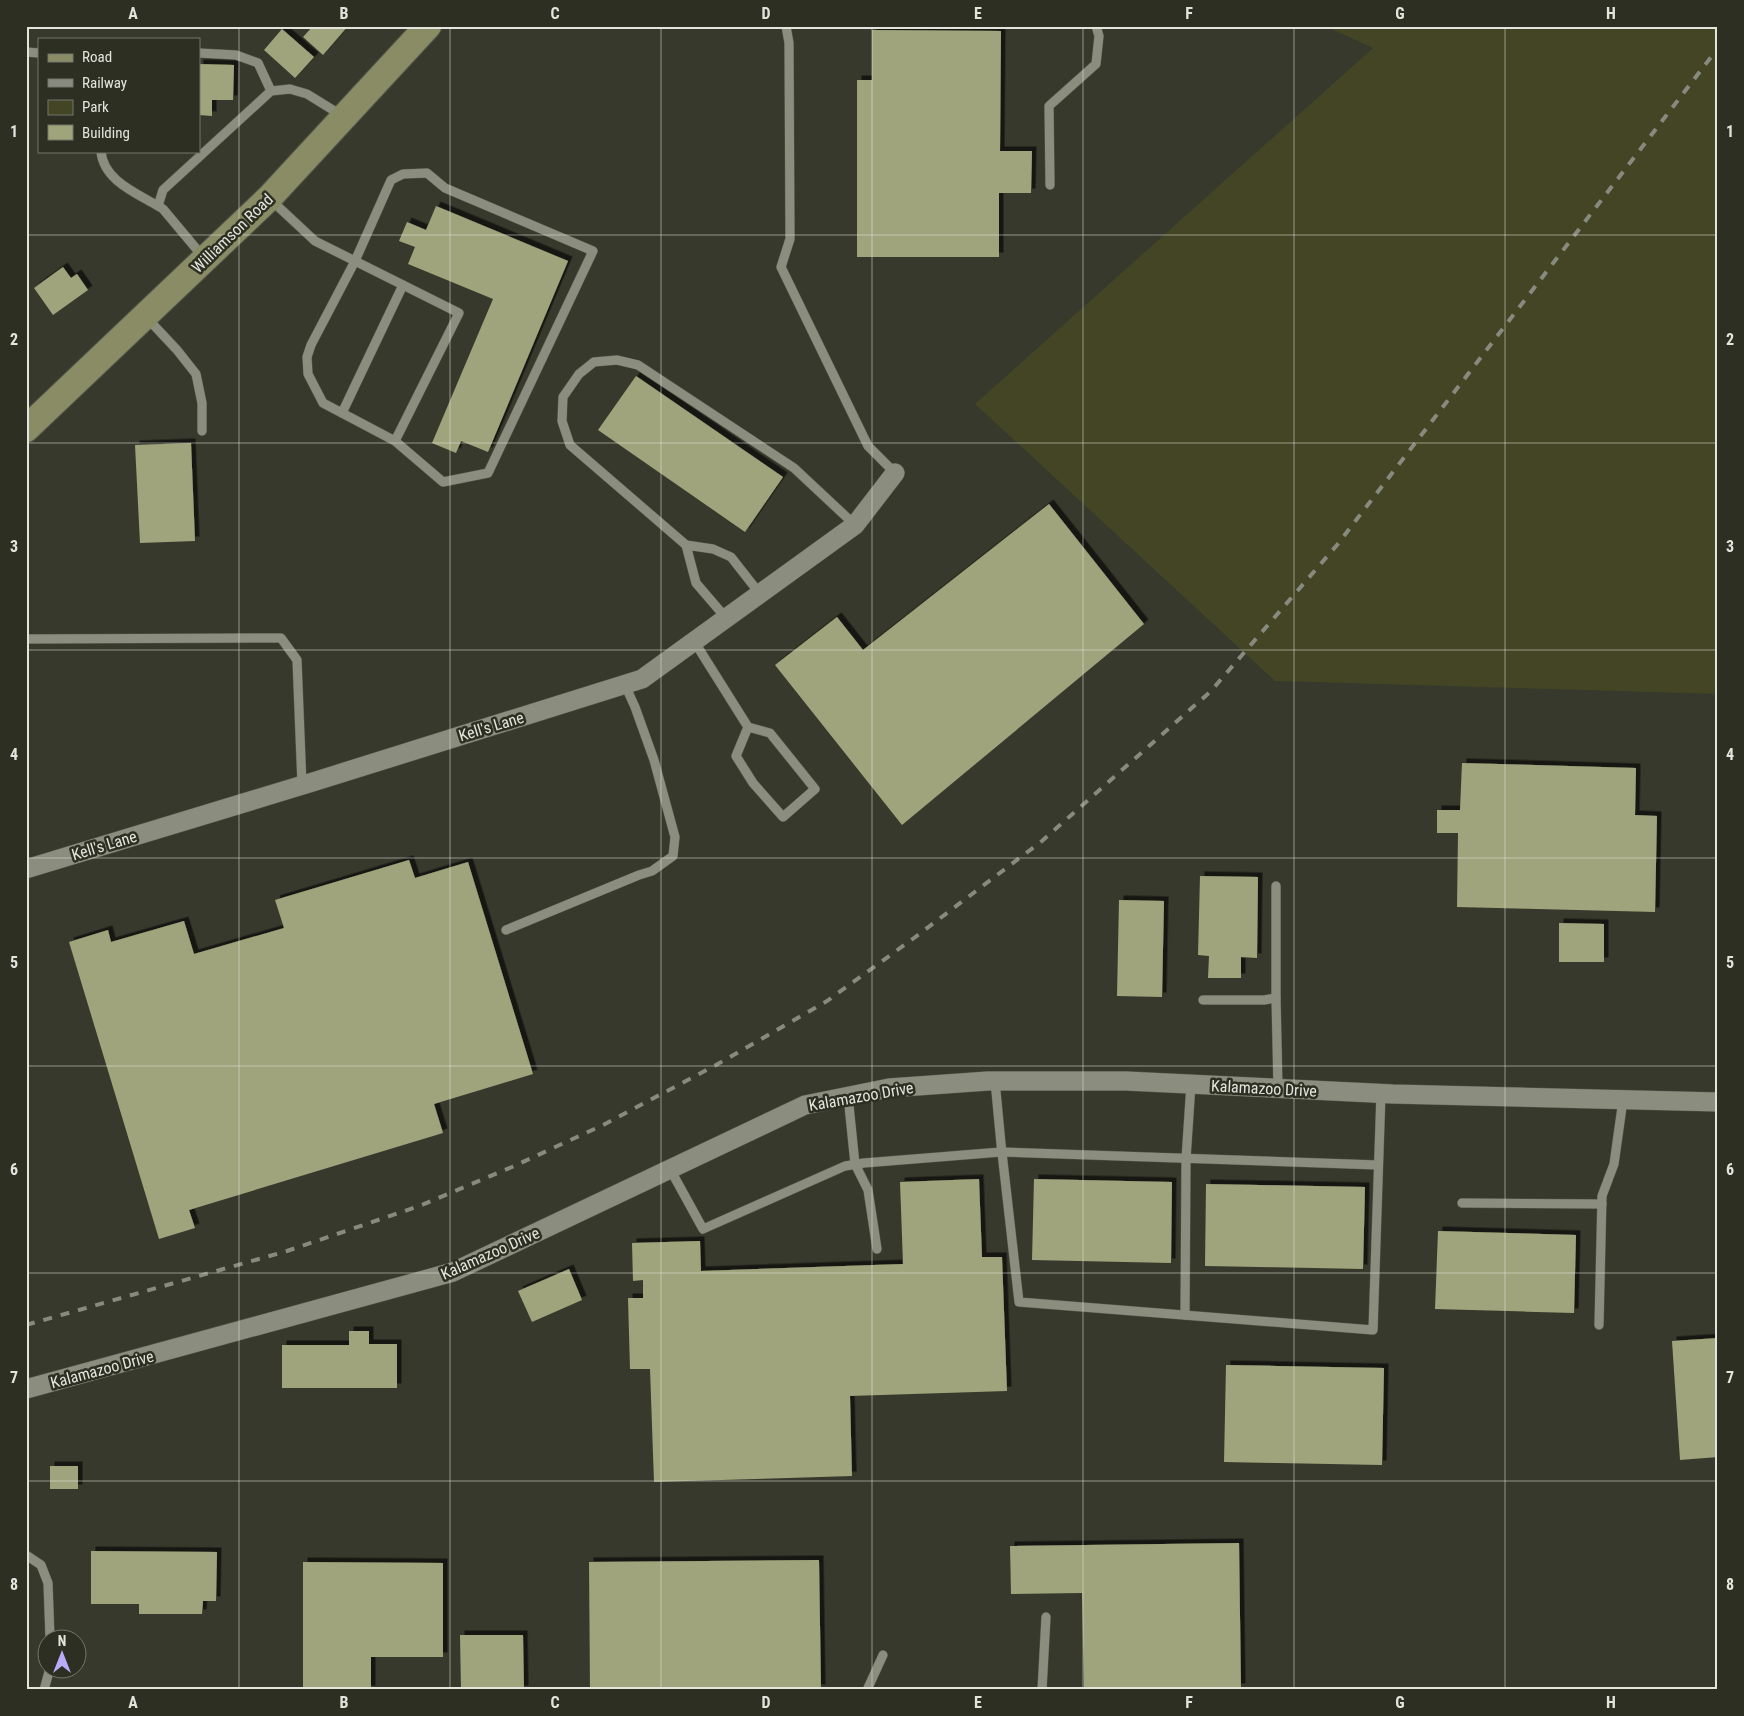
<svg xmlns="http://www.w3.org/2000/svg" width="1744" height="1716" font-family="'Roboto Condensed',sans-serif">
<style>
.green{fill:#434524}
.building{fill:#a0a47b;filter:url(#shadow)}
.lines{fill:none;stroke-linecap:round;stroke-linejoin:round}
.service-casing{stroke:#56574c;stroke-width:10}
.minor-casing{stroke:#56574c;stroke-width:20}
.secondary-casing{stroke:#56574c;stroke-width:28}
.service{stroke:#8b8d7e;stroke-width:9}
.minor{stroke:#8b8d7e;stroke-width:19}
.secondary{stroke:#898c64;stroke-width:26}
.rail{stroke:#888a7f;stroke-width:4;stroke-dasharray:9 9;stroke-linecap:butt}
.grid{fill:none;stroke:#e3e4dc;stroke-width:1;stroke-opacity:0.55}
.labels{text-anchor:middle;stroke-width:5;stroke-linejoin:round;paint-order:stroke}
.street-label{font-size:16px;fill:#e3e4dc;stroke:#2d2f22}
.neatline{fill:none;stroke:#e3e4dc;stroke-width:2}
.grid-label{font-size:16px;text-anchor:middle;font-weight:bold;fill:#e3e4dc}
</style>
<defs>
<filter id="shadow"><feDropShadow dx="4.5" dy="-4.5" stdDeviation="0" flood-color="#0009"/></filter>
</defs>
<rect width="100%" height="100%" fill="#37392c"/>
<polygon class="green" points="1325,26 1718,26 1718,694 1275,681 975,404 1373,48"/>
<g class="building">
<polygon points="313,26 348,26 323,55 303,37"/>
<polygon points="282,29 314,57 295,78 264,50"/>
<polygon points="872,30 1001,31 1000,151 1032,151 1031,193 999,193 999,257 857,257 857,80 872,80"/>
<polygon points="199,64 234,65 233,100 212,100 212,116 199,115"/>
<polygon points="436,206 568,261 488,452 461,441 456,453 432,443 493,299 408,264 415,247 399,241 407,222 426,230"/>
<polygon points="63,267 71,278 77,274 88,290 53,315 34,288"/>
<polygon points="636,376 783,477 745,532 598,430"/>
<polygon points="191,443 195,541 140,543 135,445"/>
<polygon points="1049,504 1144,624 902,825 775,665 837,617 863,650"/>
<polygon points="1462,763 1636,768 1635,815 1657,816 1655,912 1457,907 1458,833 1437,833 1437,810 1460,810"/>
<polygon points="409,860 415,878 468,862 533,1074 434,1104 443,1133 189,1210 195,1228 159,1239 69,942 108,930 111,942 184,921 194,954 284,928 275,900"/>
<polygon points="1200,876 1258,877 1257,958 1241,957 1241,978 1208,978 1209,956 1198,955"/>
<polygon points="1119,900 1164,901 1162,997 1117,996"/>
<polygon points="1559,923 1604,924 1604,962 1559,962"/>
<polygon points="979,1179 982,1257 1002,1257 1007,1391 850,1396 852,1476 654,1482 650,1369 630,1369 628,1298 643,1298 643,1280 633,1281 632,1243 700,1241 701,1271 903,1264 900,1182"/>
<polygon points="1034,1179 1172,1182 1171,1263 1032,1260"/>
<polygon points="1206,1184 1365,1187 1363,1269 1205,1266"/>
<polygon points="1438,1231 1576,1235 1574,1313 1435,1309"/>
<polygon points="569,1269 582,1300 532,1322 518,1291"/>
<polygon points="349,1331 369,1331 369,1344 397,1344 397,1388 282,1388 282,1345 349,1345"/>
<polygon points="1718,1338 1718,1457 1680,1460 1672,1341"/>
<polygon points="1226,1365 1384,1368 1382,1465 1224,1462"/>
<rect x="50" y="1466" width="28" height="23"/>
<polygon points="1239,1543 1241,1688 1084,1690 1082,1593 1011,1594 1010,1546"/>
<polygon points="91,1551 217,1552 216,1601 203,1601 202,1614 139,1614 139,1604 91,1604"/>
<polygon points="819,1560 821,1689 590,1690 589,1562"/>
<polygon points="303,1562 443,1563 443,1657 371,1657 371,1690 303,1690"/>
<polygon points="460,1635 523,1635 524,1690 461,1690"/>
</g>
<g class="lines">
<g class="service-casing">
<g id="service">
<polyline points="786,26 789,43 790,239 781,267 868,446 895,473"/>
<polyline points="26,52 39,53"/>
<polyline points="199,53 236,55 258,63 271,91"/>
<path d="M101,151c2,29 35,42 57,55"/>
<polyline points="1050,185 1049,106 1096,64 1099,36 1096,26"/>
<polyline points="271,200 315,241 355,261 311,345 307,357 308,374 323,403 395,441 443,482 488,473 593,251 445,188 427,173 403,174 391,180 355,261 459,313 395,441"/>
<polyline points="204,258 163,209 158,206 163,190 271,91 290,89 307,94 341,115"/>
<polyline points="147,318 177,350 196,374 202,403 202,431"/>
<polyline points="342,413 403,285"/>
<polyline points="686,545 570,445 562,421 563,397 579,374 594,362 617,360 638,365 794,468 855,525"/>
<polyline points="726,618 696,583 686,545 713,549 731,557 760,594"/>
<polyline points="26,639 281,638 297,660 302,785"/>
<polyline points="694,641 748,727 770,733 815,789 783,817 753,783 736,756 748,727"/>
<polyline points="506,930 639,875 652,871 673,856 675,837 654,760 635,707 625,685"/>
<polyline points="1276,998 1278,1088"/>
<polyline points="1203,1000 1264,1000 1276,998 1276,886"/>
<polyline points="995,1081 1001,1144 1019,1302 1373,1330 1381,1093"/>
<polyline points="848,1096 855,1164 868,1190 877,1249"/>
<polyline points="670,1169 703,1229 845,1166 864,1163 1001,1152 1378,1165"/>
<polyline points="1462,1203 1602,1204"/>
<polyline points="1185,1315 1186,1159 1191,1084"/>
<polyline points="1599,1325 1602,1196 1614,1164 1623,1100"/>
<polyline points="26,1555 41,1565 48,1583 50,1638"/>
<polyline points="44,1690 50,1668"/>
<polyline points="867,1690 883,1655"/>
<polyline points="1042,1690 1046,1617"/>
</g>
</g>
<g class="minor-casing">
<g id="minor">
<polyline points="26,869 316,781 642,679 855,525 895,473"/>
<polyline points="26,1389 453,1272 805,1105 889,1088 988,1081 1126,1081 1393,1094 1718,1102"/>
</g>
</g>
<g class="secondary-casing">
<polyline id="secondary" points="26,429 269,198 428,26"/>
</g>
<use href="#service" class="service"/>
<use href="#minor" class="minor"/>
<use href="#secondary" class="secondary"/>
<polyline class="rail" points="26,1325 287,1251 422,1205 512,1167 603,1125 716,1065 827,1001 914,938 1042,841 1211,691 1337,545 1718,48"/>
</g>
<path class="grid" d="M239,26v1664M450,26v1664M661,26v1664M872,26v1664M1083,26v1664M1294,26v1664M1505,26v1664M26,235h1692M26,443h1692M26,650h1692M26,858h1692M26,1066h1692M26,1273h1692M26,1481h1692"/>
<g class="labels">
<g class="street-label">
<text transform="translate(232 233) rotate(-44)" y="6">Williamson Road</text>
<text transform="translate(491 726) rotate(-17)" y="6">Kell's Lane</text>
<text transform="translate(104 845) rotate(-17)" y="6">Kell's Lane</text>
<text transform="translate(1264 1088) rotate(3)" y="6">Kalamazoo Drive</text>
<text transform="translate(861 1096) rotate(-10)" y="6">Kalamazoo Drive</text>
<text transform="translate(490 1253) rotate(-24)" y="6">Kalamazoo Drive</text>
<text transform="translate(102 1369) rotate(-15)" y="6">Kalamazoo Drive</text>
</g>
</g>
<rect width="1744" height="1716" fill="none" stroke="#2d2f22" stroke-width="55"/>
<rect x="38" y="38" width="162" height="115" fill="#2d2f22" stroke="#76776c"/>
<rect x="48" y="54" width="25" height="8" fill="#898c64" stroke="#76776c"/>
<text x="82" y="62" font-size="15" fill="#e3e4dc">Road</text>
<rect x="48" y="79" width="25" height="8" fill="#888a7f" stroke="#76776c"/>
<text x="82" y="88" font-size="15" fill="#e3e4dc">Railway</text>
<rect x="48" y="100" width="25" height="15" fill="#434524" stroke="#76776c"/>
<text x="82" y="112" font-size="15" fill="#e3e4dc">Park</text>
<rect x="48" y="125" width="25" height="15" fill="#a0a47b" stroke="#76776c"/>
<text x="82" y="138" font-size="15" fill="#e3e4dc">Building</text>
<g transform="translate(62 1654)"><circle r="24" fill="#2d2f22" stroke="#76776c"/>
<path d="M0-4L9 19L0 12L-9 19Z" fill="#b9abf7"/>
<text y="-8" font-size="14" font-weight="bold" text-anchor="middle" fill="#e3e4dc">N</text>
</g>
<rect x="28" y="28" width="1688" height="1660" class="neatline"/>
<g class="grid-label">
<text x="133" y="19">A</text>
<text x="344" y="19">B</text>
<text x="555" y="19">C</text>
<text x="766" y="19">D</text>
<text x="978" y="19">E</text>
<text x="1189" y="19">F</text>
<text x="1400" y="19">G</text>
<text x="1611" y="19">H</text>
<text x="14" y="137">1</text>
<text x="1730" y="137">1</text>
<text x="14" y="345">2</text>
<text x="1730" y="345">2</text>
<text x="14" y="552">3</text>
<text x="1730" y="552">3</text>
<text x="14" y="760">4</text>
<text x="1730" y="760">4</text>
<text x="14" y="968">5</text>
<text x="1730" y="968">5</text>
<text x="14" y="1175">6</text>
<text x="1730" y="1175">6</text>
<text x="14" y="1383">7</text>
<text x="1730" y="1383">7</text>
<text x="14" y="1590">8</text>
<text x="1730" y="1590">8</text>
<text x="133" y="1708">A</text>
<text x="344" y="1708">B</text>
<text x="555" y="1708">C</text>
<text x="766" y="1708">D</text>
<text x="978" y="1708">E</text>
<text x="1189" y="1708">F</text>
<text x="1400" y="1708">G</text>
<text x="1611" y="1708">H</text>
</g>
</svg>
